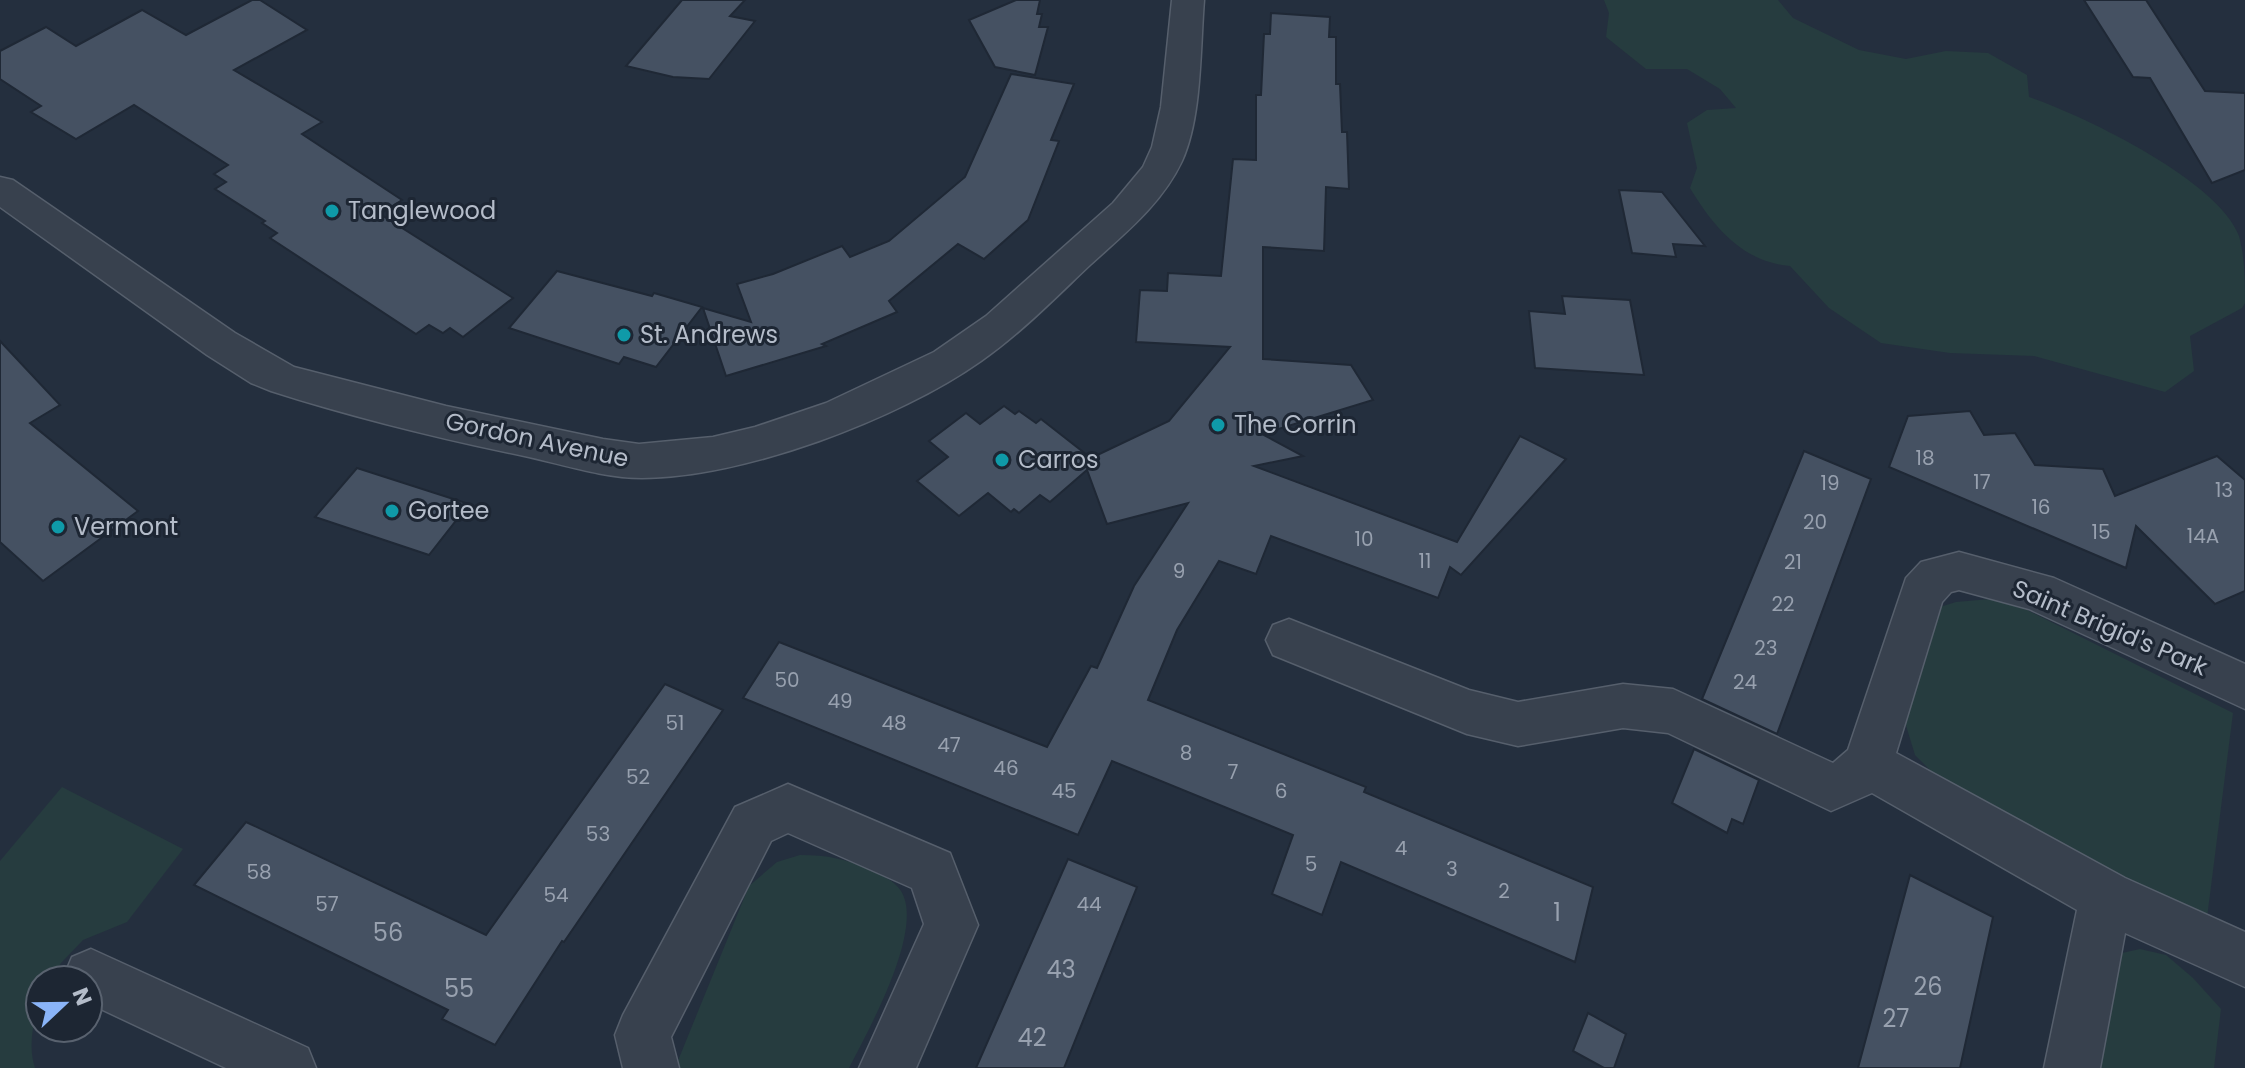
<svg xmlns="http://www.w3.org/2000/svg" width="2245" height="1068" font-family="Poppins,sans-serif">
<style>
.green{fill:#263c3f}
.building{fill:#455162;stroke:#1f2835;stroke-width:2}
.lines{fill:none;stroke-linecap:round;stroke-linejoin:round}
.minor-casing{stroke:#565f6c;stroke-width:3}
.minor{fill:#38414e;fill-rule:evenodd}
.culture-dot{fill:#0f9aa8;stroke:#1d2633;stroke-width:3}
.labels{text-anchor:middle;stroke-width:6;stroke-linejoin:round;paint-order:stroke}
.number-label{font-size:20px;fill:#98a1af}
.poi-label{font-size:24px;fill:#b4bcc9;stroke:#1d2633;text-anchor:start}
.street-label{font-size:24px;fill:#b4bcc9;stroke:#1d2633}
.near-number-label{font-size:24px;fill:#98a1af}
</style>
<rect width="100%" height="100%" fill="#242f3e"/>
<g class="green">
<path d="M1604,0h174l15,18 66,32 47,9 40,-8 42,2 39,22 2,22c55,19 189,83 210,139 6,22 6,45 6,67l-3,5 -52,28 4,35 -29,21 -131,-36 -84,-3 -69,-10 -52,-35 -39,-42c-48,-4 -77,-40 -100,-78l7,-20 -10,-45 20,-13 29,-2 -16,-19 -33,-20h-41l-40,-32 3,-24z"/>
<polygon points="1990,599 2027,610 2233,713 2207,918 1952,792 1915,755 1901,709 1940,607 1956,602"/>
<path d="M62,787l121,62 -56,73 -44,18 -22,23 -10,17h-11c0,31 -15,57 -5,88h-35v-207z"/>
<path d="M800,855c27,0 47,4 71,15 11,6 23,10 30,21 24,38 -33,140 -52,177h-174l74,-182 28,-24z"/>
<polygon points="2140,949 2166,955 2193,978 2221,1009 2214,1068 2086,1068 2113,955"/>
</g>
<g class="building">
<polygon points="252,0 260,0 307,30 234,70 322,122 302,134 402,200 380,214 513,298 463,337 450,328 443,333 429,325 416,334 270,238 277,233 262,223 265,221 215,189 226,182 214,174 228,165 134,105 76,139 31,112 41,106 0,79 0,51 46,27 76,46 142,10 186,35"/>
<polygon points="682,0 745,0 730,16 755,21 709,79 673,77 626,66"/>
<polygon points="1016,0 1040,0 1037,14 1042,14 1039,27 1048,27 1035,75 995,67 969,20"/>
<polygon points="2084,0 2146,0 2205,91 2245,93 2245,170 2212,183 2150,78 2133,77"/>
<polygon points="1271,13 1330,17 1329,37 1336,37 1336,84 1340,84 1342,132 1347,132 1349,189 1326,187 1324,251 1263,247 1263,359 1351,365 1373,400 1262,434 1303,456 1254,466 1457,542 1520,436 1566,459 1461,575 1450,567 1438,598 1271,536 1256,574 1219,561 1177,630 1148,700 1366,787 1364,792 1593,887 1575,962 1341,862 1322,915 1272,894 1293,835 1112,761 1078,835 743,698 779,642 1047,747 1091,666 1097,668 1134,586 1188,503 1107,524 1087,470 1050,502 1040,495 1019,513 1014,509 1011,512 988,493 959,516 917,481 948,457 929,441 966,413 980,424 1004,406 1015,414 1019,411 1036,423 1041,419 1091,458 1169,421 1230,347 1136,342 1140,290 1167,291 1168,273 1221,276 1233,159 1256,160 1256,95 1261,95 1264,34 1270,34"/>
<polygon points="1011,74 1074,84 1051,140 1059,141 1028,220 984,259 958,244 889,301 897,312 822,344 826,346 726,376 703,308 751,322 737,284 773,274 842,246 850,257 889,241 965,177"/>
<polygon points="1619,190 1662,192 1705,246 1673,244 1676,257 1632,253"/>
<polygon points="557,271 652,296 654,293 702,307 656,367 624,357 619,364 509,328"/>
<polygon points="1562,296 1630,300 1644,375 1535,368 1529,311 1565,314"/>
<polygon points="0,341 60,405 30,423 138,511 43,581 0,542"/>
<polygon points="1970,411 1984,435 2015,433 2035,465 2103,469 2115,496 2217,456 2245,480 2245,591 2215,604 2136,526 2126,568 1889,467 1908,416"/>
<polygon points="1804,451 1871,479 1777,734 1702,699"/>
<polygon points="357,468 469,504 429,555 315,517"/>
<polygon points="665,684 723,710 564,942 562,941 495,1045 442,1019 448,1010 194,885 246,822 486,935"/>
<polygon points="1694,749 1759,780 1743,824 1732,819 1727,833 1672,803"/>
<polygon points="1068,859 1137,887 1064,1068 976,1068"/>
<polygon points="1910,875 1993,917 1960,1068 1858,1068"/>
<polygon points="1588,1013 1626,1034 1614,1068 1604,1068 1573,1051"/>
</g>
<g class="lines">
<g class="minor-casing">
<g id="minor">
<path d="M1172,0h32c-4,49 -2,117 -22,161 -20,43 -58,73 -92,104 -35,33 -69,68 -109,96 -82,58 -238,117 -339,117 -38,0 -77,-13 -113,-21 -87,-18 -174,-39 -258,-66l-20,-8 -44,-28 -207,-148v-30l13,3 222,153 59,34 152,39 157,33 36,5 74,-7 42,-10 71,-24 108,-51 52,-36 127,-113 30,-36 9,-20 9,-40z"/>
<polygon points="1959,552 2054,578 2245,664 2245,709 2029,609 1959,590 1951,592 1942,602 1896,753 2125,878 2245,932 2245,987 2125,933 2100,1068 2044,1068 2077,910 1872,793 1831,811 1668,733 1623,728 1518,746 1467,734 1273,655 1266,640 1273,625 1289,619 1469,690 1518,702 1623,684 1673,689 1833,763 1848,750 1906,578 1921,562"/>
<polygon points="788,784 950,853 978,925 916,1068 859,1068 924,924 912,888 788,833 771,841 671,1037 679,1068 623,1068 615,1035 623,1015 735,807"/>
<polygon points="91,949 308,1048 316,1068 226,1068 88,1003 88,980 66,980 64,976 72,957"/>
</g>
</g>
<use href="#minor" class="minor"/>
</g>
<g class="culture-dot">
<circle cx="332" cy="211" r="8"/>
<circle cx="624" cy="335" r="8"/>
<circle cx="1218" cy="425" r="8"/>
<circle cx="1002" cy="460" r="8"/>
<circle cx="392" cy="511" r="8"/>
<circle cx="58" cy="527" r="8"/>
</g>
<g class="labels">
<g class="number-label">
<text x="1925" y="465">18</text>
<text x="1982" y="489">17</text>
<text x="1830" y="490">19</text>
<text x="2224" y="497">13</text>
<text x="2041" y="514">16</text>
<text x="1815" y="529">20</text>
<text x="2101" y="539">15</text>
<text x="2203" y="543">14A</text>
<text x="1364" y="546">10</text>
<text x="1425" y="568">11</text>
<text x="1793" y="569">21</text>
<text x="1179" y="578">9</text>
<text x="1783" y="611">22</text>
<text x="1766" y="655">23</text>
<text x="787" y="687">50</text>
<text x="1745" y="689">24</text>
<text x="840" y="708">49</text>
<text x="675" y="730">51</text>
<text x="894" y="730">48</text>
<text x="949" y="752">47</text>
<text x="1186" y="760">8</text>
<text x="1006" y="775">46</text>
<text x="1233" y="779">7</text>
<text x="638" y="784">52</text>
<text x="1064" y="798">45</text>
<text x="1281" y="798">6</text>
<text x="598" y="841">53</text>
<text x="1401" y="855">4</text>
<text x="1311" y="871">5</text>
<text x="1452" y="876">3</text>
<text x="259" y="879">58</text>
<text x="1504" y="898">2</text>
<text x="556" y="902">54</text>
<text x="327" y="911">57</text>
<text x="1089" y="911">44</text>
</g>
<g class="poi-label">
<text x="348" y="219">Tanglewood</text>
<text x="640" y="343">St. Andrews</text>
<text x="1234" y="433">The Corrin</text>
<text x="1018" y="468">Carros</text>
<text x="408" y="519">Gortee</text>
<text x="74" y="535">Vermont</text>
</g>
<g class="street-label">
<text transform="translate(537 440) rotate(12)" y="8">Gordon Avenue</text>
<text transform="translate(2110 628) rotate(23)" y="8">Saint Brigid's Park</text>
</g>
<g class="near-number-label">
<text x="1557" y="921">1</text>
<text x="388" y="941">56</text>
<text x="1061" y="978">43</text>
<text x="1928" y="995">26</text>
<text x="459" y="997">55</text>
<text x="1896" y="1027">27</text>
<text x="1032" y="1046">42</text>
</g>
</g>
<g transform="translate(64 1004) rotate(68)"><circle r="38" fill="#1d2633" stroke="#59626f" stroke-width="2"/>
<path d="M0-6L14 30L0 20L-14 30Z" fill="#8ab4f8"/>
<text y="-12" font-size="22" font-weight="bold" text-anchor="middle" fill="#b4bcc9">N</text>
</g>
</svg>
